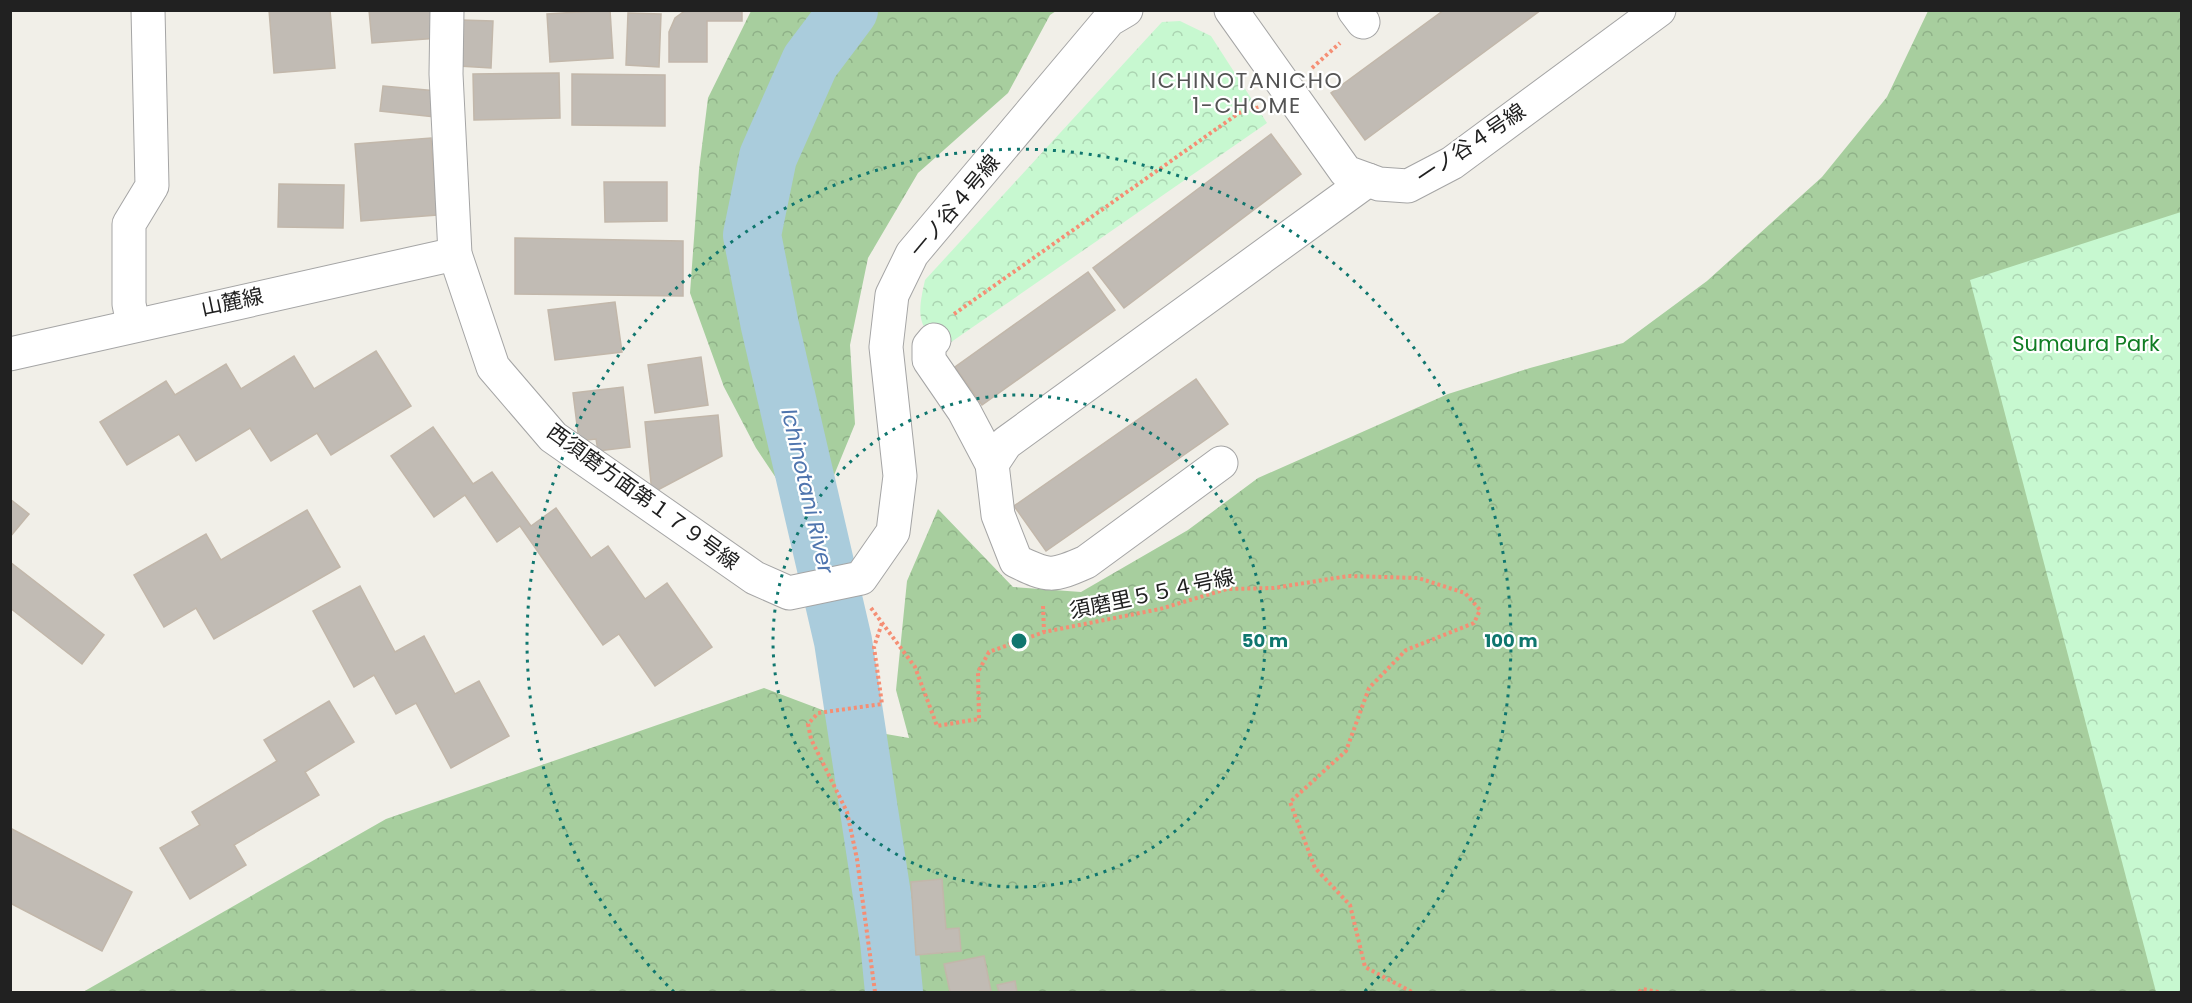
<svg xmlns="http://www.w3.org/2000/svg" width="2192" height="1003" font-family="Poppins,'Noto Sans JP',sans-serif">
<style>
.forest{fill:url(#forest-crowns)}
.park{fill:url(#park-crowns)}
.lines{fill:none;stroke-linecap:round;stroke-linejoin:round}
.river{stroke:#aaccdc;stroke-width:58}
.building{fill:#c1bbb4;stroke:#c2b7aa;stroke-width:1.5}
.minor-casing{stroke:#a5a5a5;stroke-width:35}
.path{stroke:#f58e74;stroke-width:4;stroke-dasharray:3 3;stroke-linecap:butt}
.minor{stroke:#fff;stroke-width:33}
.ring{fill:none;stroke:#0f766e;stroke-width:3;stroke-dasharray:3 6}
.labels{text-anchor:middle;stroke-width:4.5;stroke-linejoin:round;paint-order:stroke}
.street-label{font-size:21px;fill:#212121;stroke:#fff}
.park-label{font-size:21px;fill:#107d24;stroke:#fff}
.neighbourhood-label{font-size:22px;letter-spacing:1.5px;fill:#545454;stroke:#fff}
.water-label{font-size:22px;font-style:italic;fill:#4f75ae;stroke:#fff}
.centre{fill:#0f766e;stroke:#fff;stroke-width:3}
.ring-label{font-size:18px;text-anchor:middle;font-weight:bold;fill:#0f766e;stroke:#fff;stroke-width:4.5;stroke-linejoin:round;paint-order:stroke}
</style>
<defs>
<pattern id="forest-crowns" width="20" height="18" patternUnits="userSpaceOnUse" patternTransform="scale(1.5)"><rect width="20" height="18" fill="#a7ce9e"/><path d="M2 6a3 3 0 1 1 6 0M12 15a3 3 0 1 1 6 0" fill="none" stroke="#8fb188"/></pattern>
<pattern id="park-crowns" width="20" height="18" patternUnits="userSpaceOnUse" patternTransform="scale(1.5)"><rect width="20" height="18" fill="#c7f8d0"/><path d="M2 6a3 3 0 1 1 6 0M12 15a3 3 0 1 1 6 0" fill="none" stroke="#abd4b2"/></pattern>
</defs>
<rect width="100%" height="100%" fill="#f1efe8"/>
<g class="forest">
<polygon points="751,11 1056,11 1050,15 1008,93 918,173 868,258 850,345 855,424 830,485 782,487 756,448 724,387 690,293 699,170 708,98"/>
<polygon points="1928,11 2181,11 2181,992 83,992 386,819 764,688 886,734 909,738 896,690 907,581 938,509 1013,587 1081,592 1188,530 1258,478 1448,394 1530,368 1623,343 1707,281 1822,177 1887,97"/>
</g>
<g class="park">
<path d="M1180,21l31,15 56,87 -323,224c-29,-20 -26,-35 -19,-67l224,-244 13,-14z"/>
<polygon points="2181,212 2182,992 2156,992 1970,280"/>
</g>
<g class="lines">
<polyline class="river" points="849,10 810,62 768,157 752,235 770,326 843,641 889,941 894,992"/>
</g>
<g class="building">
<polygon points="269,10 330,10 335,68 274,73"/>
<polygon points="369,10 437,10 439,38 372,43"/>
<polygon points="610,10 613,58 550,62 547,14"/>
<polygon points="686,10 742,10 742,21 707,21 707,62 669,62 669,32 675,18"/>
<polygon points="1444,10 1541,10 1365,140 1331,93"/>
<polygon points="628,13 661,14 659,67 626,65"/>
<polygon points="461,20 493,21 491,68 459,66"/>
<polygon points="559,73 560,118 474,120 473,74"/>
<polygon points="572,74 665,75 665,126 572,125"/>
<polygon points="383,86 437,91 435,117 380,111"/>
<polygon points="1271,134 1301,174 1124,308 1093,268"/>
<polygon points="431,138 437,215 361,221 355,144"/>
<polygon points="604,182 667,182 667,221 605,222"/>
<polygon points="279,184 344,185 343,228 278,227"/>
<polygon points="515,238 683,241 683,296 515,294"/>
<polygon points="1088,272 1115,310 982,405 955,367"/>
<polygon points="615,302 622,352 555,360 548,310"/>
<polygon points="376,351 411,406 331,455 317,433 271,461 250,428 196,461 179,434 127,465 100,422 166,381 175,395 226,364 241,389 294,356 314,389"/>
<polygon points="701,357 708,405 655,413 648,365"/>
<polygon points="1196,379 1228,424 1046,551 1014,506"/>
<polygon points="623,387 630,447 598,451 596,439 579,441 573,393"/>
<polygon points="718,415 722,456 652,493 645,422"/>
<polygon points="433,427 473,484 492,472 531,526 556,508 591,558 608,546 645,599 667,583 712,647 655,686 619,634 603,645 520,526 497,542 465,495 434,517 391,456"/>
<polygon points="10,499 29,514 10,537"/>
<polygon points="307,510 340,567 214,639 196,608 164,627 134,575 206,534 221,560"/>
<polygon points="10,562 104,635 82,664 10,608"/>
<polygon points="360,586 395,652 424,636 455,694 479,681 509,736 451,768 416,703 396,714 374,675 354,687 313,611"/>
<polygon points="329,701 354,742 305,772 319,795 234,845 246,865 190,899 160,848 200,825 192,812 277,761 264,740"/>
<polygon points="10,828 132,892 102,951 10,903"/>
<polygon points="942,879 946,929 959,928 961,951 916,955 911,882"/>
<polygon points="984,956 991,991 950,992 944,964"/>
<polygon points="1015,981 1017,992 999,992 997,985"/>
</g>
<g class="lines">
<g class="minor-casing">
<g id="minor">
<polyline points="447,10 446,74 455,254 493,367 553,437 755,578 789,593 861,578 893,532 900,476 886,347 892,295 912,254 1109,20 1126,10"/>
<polyline points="1231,10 1346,172 1379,184 1408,186 1452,163 1659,10"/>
<polyline points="1354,10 1363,22"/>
<polyline points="133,324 129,304 129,224 152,186 148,10"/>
<polyline points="934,340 929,346 929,360 964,411 992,464"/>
<polyline points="10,354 455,254"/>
<path d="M1221,463l-135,99c-34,15 -37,15 -70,-1l-18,-46 -6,-51 14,-21 362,-263"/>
</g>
</g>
<g class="path">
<polyline points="1312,68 1340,43"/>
<polyline points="954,314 1239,113 1260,107"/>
<polyline points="1043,606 1044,632"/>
<polyline points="871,608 915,667 937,726 979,719 978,672 989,652 1044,632 1160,609 1227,589 1274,588 1348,576 1418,578 1465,593 1480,610 1474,623 1406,650 1369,688 1346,751 1290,802 1315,868 1350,905 1365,967 1412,992"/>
<polyline points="875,992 857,859 847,812 811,739 808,724 818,713 882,704 874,647 882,623"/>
<polyline points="1639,992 1642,989 1659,992"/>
</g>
<use href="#minor" class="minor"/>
</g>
<g class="ring">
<circle cx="1019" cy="641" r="246"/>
<path d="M674 992A492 492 0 1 1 1364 992"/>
</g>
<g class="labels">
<g class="street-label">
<text transform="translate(1471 144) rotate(-34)" y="7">一ノ谷４号線</text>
<text transform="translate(955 206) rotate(-50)" y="7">一ノ谷４号線</text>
<text transform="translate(232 302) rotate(-12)" y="7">山麓線</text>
<text transform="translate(643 497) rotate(36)" y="7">西須磨方面第１７９号線</text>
<text transform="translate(1152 594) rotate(-12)" y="7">須磨里５５４号線</text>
</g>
<g class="park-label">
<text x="2086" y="351">Sumaura Park</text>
</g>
<g class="neighbourhood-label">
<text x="1247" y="88">ICHINOTANICHO<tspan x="1247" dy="25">1-CHOME</tspan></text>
</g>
<g class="water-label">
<text transform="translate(808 491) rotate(77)" y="8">Ichinotani River</text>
</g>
</g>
<circle cx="1019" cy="641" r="9" class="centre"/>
<g class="ring-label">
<text x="1265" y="647">50 m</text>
<text x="1511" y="647">100 m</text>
</g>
<rect width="2192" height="1003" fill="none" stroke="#212121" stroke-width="24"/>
</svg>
